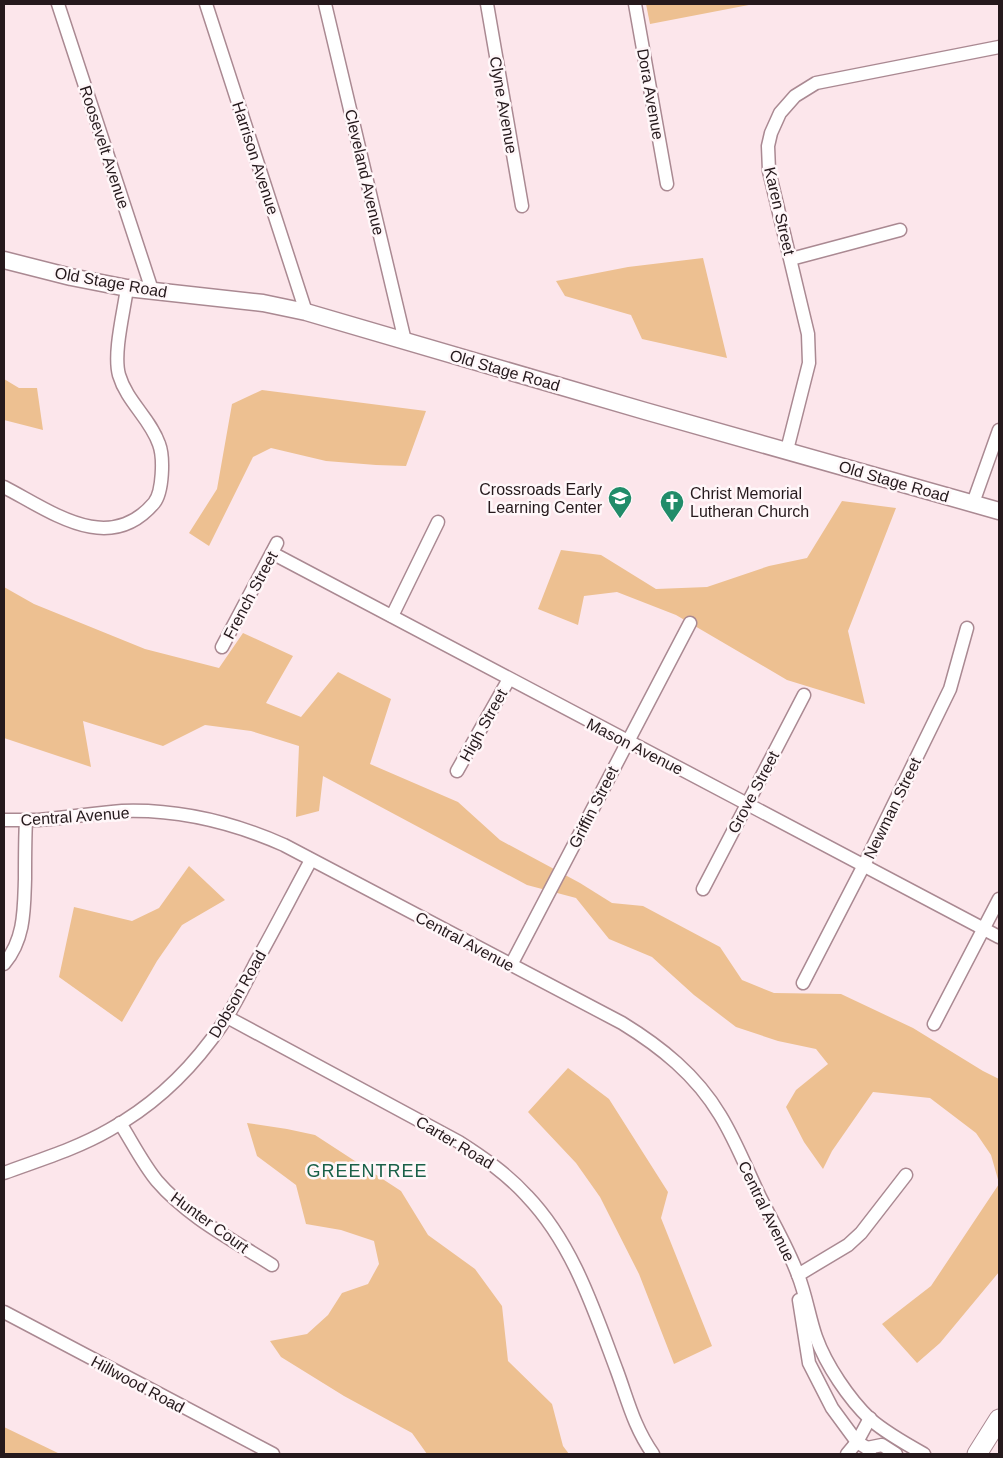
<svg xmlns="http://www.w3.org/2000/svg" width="1003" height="1458" font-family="Helvetica,sans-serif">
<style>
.green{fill:#edc091}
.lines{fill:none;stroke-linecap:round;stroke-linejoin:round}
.minor-casing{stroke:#aa8992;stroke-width:15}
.tertiary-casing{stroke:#aa8992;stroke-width:19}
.secondary-casing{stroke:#aa8992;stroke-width:21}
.minor{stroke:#fff;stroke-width:12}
.tertiary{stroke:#fff;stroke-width:16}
.secondary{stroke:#fff;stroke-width:19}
.labels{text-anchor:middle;stroke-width:5;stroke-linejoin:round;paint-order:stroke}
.street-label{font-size:16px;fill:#25191c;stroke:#fff7f9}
.poi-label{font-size:16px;fill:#25191c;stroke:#fff7f9;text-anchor:end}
.neighbourhood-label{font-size:18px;letter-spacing:1px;fill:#1a6149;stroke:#fff7f9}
</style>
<rect width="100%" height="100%" fill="#fce6eb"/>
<g class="green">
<polygon points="646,4 754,4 650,24"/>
<polygon points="703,258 727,358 642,339 631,315 565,296 556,281 628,267"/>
<polygon points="4,379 19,388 37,388 43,430 4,420"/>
<polygon points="262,390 426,411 406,466 376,465 326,461 271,448 253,457 209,546 189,533 217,489 232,404"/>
<polygon points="842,501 896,508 848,631 865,704 787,680 676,615 617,592 584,596 578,625 538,609 561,550 601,555 656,589 707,587 769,566 807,558"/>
<polygon points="4,587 34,604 145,649 219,668 243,633 293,656 266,703 301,717 338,672 391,699 370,764 458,802 500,840 580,883 612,903 643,906 720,947 742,980 774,993 841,994 913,1028 983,1071 999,1079 999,1183 991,1155 976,1133 930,1098 873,1092 832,1151 823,1169 804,1142 786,1107 796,1090 828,1064 816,1049 778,1041 736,1027 694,995 652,957 609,939 576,898 527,885 323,776 319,811 296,817 299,746 251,731 205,725 163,746 83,721 91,767 4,738"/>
<polygon points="189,866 225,900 182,925 157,961 122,1022 59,977 74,907 132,921 159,908"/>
<polygon points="568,1068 609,1099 668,1192 661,1218 712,1346 674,1364 639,1274 600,1197 576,1163 528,1112"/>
<polygon points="247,1123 287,1129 315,1135 401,1191 428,1235 475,1269 502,1306 508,1361 552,1404 563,1446 569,1454 427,1454 412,1433 344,1396 281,1357 270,1341 307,1334 328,1315 342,1293 368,1284 379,1264 374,1241 341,1230 306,1224 296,1185 257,1156"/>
<polygon points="999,1184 999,1272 940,1343 917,1363 882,1324 931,1286"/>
<polygon points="4,1427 60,1454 4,1454"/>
</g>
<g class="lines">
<g class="minor-casing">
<g id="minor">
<polyline points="58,4 152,290"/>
<polyline points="206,4 306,312"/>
<polyline points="325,4 405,341"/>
<polyline points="487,4 522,206"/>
<polyline points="635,4 667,184"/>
<polyline points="791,259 900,230"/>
<polyline points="787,450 809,363 808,334 769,171 768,146 771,133 780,113 795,96 816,83 999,47"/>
<path d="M4,487c48,25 105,69 150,16 9,-11 10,-46 5,-59 -9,-26 -32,-42 -40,-69 -6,-22 5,-64 8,-87"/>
<polyline points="973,503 999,430"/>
<polyline points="272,553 999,937"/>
<polyline points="392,616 438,522"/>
<polyline points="222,647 277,543"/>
<polyline points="457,771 509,679"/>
<path d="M4,820c11,0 23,0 34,0 28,-2 56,-7 84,-9 57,-2 110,11 162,34l338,178c39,24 74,52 98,92 16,26 27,55 40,82 13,26 28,51 38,78 8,20 11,42 18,62 10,28 33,62 54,82 16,14 36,25 54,35"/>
<polyline points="703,889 804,695"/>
<path d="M4,964c21,-25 20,-55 21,-85 0,-20 0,-40 1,-59"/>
<polyline points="511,965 690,623"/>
<polyline points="803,983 864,865 950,689 967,628"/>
<path d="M227,1017l232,125c25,16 48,32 68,54 46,48 67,114 90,175 11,30 17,56 36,83"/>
<polyline points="934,1024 999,899"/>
<path d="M120,1123c12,19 23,41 37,58 31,36 76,59 115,84"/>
<path d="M4,1173c35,-13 72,-24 105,-43 40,-22 75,-54 102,-90 18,-23 31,-50 44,-76 19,-34 37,-69 56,-104"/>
<polyline points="798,1275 848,1245 861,1233 906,1175"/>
<polyline points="799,1300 809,1363 832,1408 857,1442 867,1448 870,1454"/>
<polyline points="4,1312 273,1454"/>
<polyline points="867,1448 882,1445 896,1454"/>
<polyline points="847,1454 857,1442 870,1418"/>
</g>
</g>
<g class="tertiary-casing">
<polyline id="tertiary" points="4,260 71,277 127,288 263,303 306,312 645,411 999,511"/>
</g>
<g class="secondary-casing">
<polyline id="secondary" points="977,1454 999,1419"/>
</g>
<use href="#minor" class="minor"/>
<use href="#tertiary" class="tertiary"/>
<use href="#secondary" class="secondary"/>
</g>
<defs>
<g id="school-pin" transform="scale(1.25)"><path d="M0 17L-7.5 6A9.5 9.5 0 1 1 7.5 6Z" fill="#218c69" stroke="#fff7f9"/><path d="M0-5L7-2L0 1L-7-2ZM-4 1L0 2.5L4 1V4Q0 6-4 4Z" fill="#fff"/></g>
<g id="church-pin" transform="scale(1.25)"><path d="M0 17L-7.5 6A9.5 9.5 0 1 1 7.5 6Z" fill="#218c69" stroke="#fff7f9"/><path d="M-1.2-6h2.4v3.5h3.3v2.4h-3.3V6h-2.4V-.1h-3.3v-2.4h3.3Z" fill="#fff"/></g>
</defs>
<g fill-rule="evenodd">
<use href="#school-pin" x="620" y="498"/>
<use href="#church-pin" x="672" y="502"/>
</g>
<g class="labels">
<g class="street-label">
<text transform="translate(651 94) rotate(80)" y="6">Dora Avenue</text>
<text transform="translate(504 105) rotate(80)" y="6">Clyne Avenue</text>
<text transform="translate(105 147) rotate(72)" y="6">Roosevelt Avenue</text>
<text transform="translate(256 158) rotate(72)" y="6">Harrison Avenue</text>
<text transform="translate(365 172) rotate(77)" y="6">Cleveland Avenue</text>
<text transform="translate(780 211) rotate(77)" y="6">Karen Street</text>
<text transform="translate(111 282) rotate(10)" y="6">Old Stage Road</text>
<text transform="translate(505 370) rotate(16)" y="6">Old Stage Road</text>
<text transform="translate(894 481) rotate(16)" y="6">Old Stage Road</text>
<text transform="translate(250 595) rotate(-62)" y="6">French Street</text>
<text transform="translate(483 725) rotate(-61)" y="6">High Street</text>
<text transform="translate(635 746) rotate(27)" y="6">Mason Avenue</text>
<text transform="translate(753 792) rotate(-62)" y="6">Grove Street</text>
<text transform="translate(593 807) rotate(-63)" y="6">Griffin Street</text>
<text transform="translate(892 808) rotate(-64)" y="6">Newman Street</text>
<text transform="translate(75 816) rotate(-4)" y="6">Central Avenue</text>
<text transform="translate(465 941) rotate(28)" y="6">Central Avenue</text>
<text transform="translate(237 994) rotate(-60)" y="6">Dobson Road</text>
<text transform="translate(455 1142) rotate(31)" y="6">Carter Road</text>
<text transform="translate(767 1211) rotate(64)" y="6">Central Avenue</text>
<text transform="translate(210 1222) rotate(36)" y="6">Hunter Court</text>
<text transform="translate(138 1384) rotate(28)" y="6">Hillwood Road</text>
</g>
<g class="poi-label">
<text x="602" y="495">Crossroads Early<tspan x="602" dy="18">Learning Center</tspan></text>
<text x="690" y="499" text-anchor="start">Christ Memorial<tspan x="690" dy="18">Lutheran Church</tspan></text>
</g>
<g class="neighbourhood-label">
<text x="367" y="1177">GREENTREE</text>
</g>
</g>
<rect width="1003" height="1458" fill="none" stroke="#25191c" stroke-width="10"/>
</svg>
